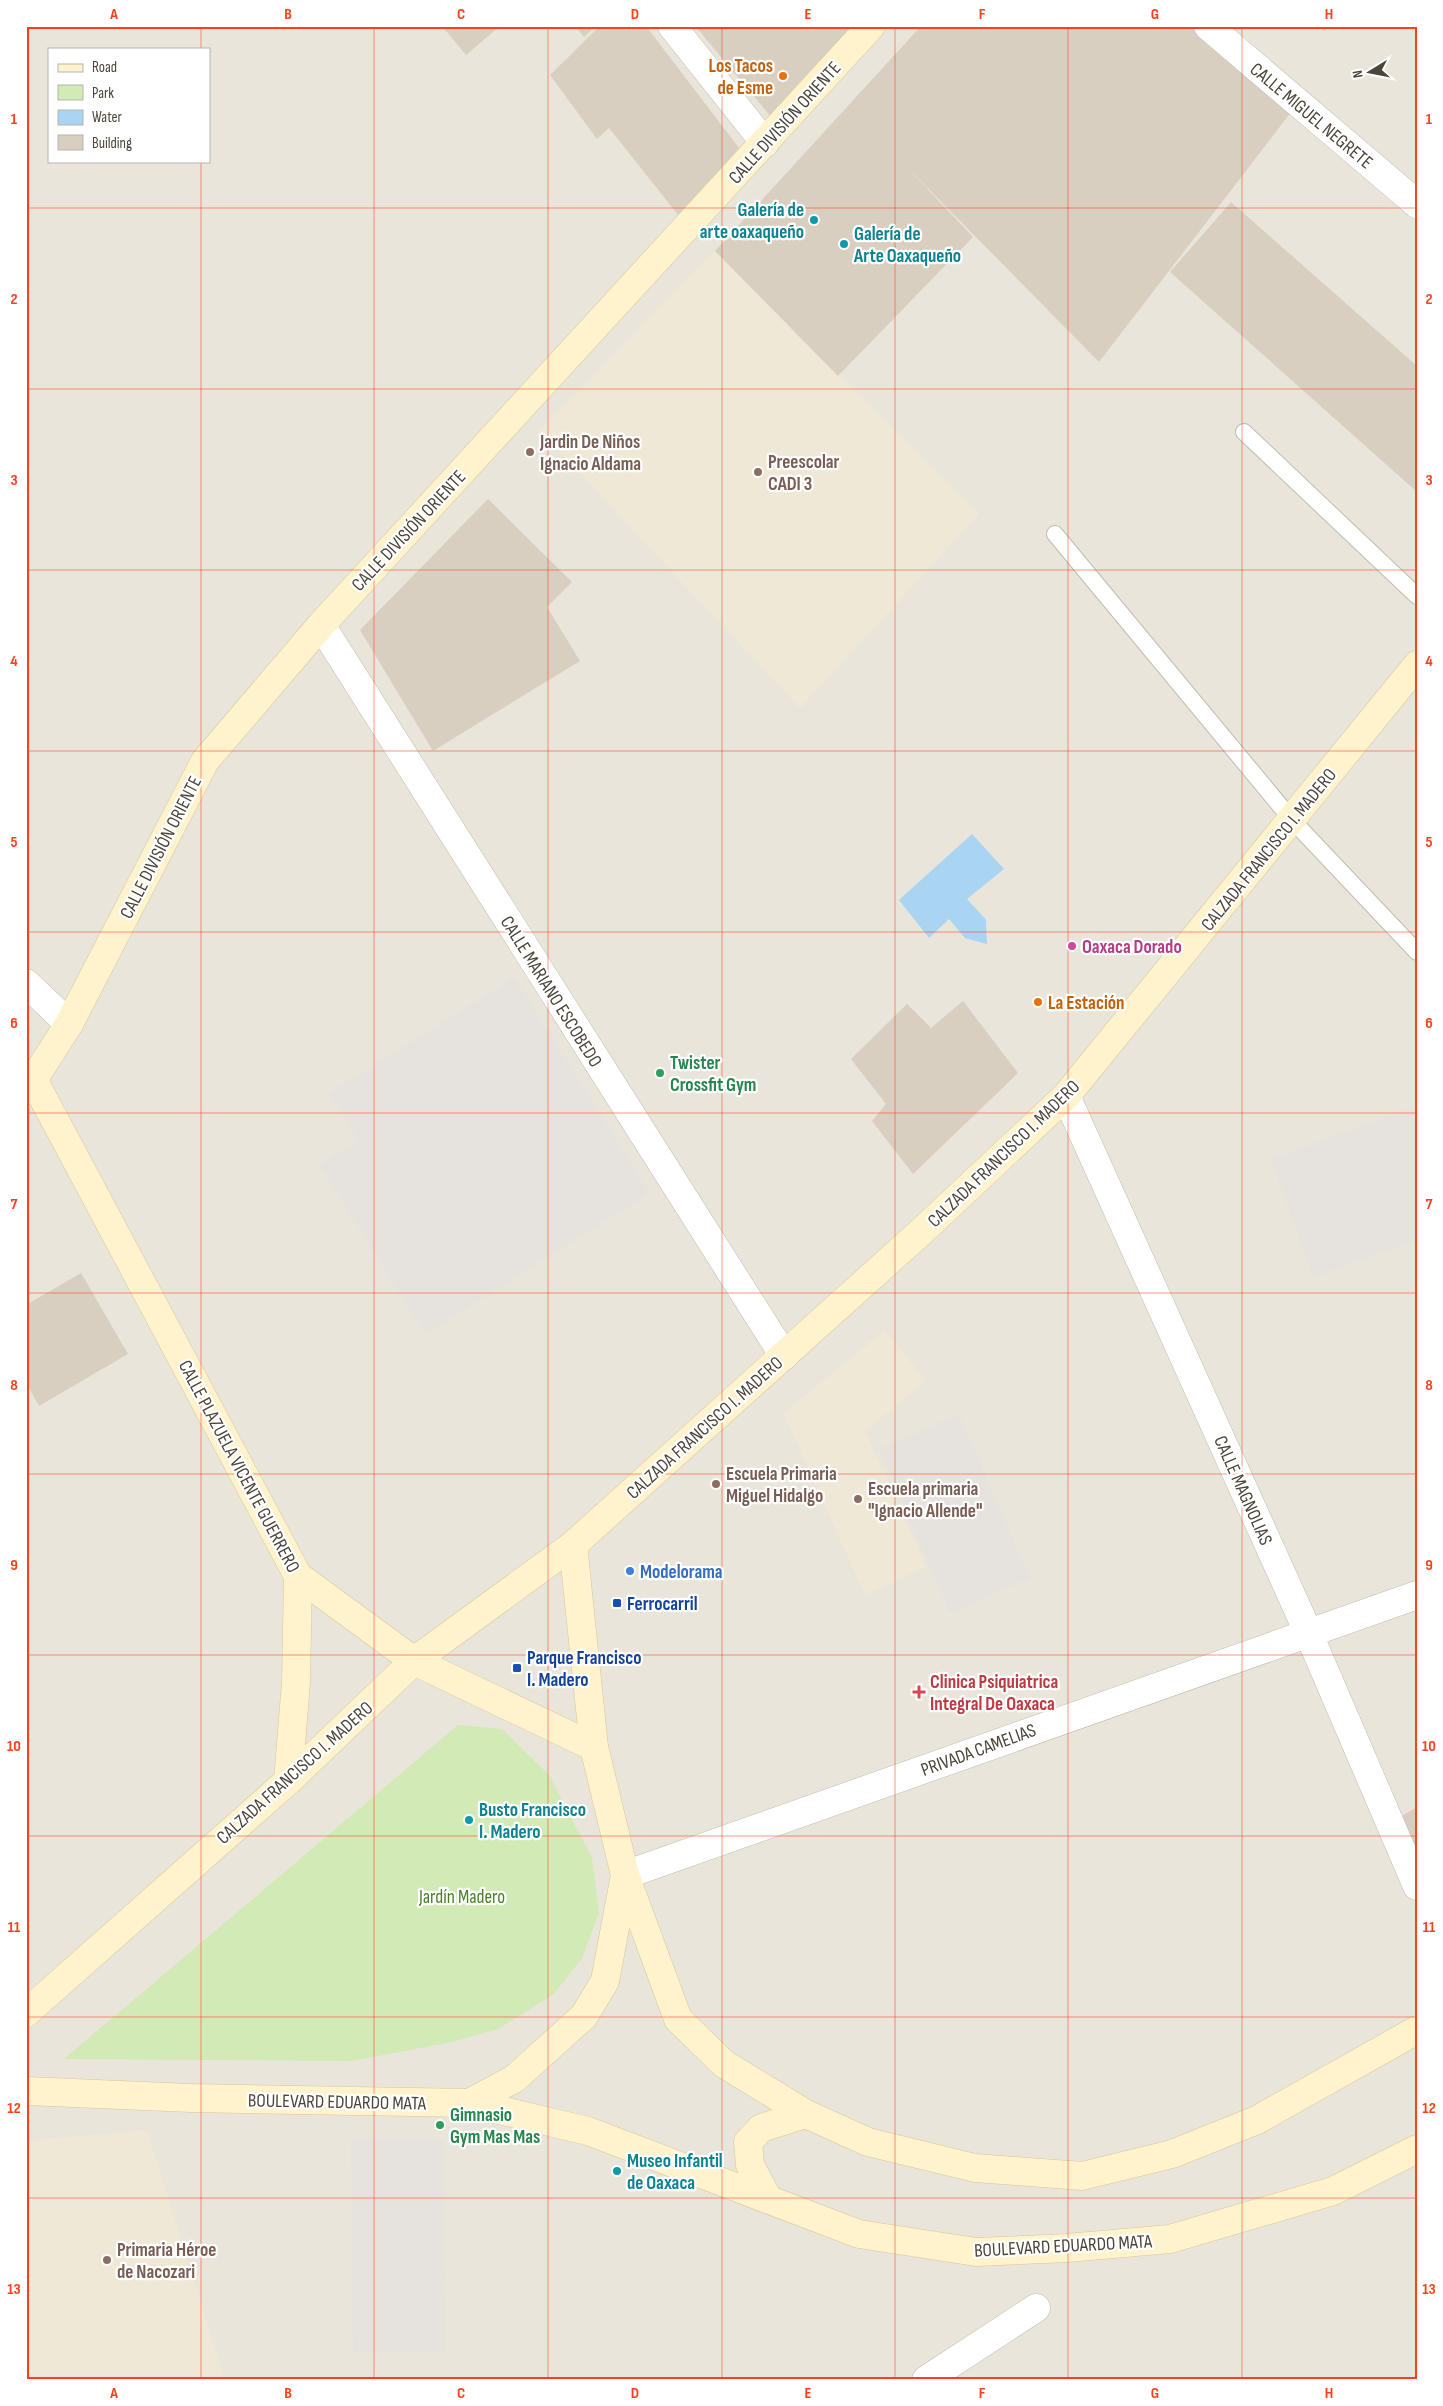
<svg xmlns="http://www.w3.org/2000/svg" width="1443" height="2406" font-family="'Sofia Sans Condensed',sans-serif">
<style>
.residential{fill:#eae5da;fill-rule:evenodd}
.industrial{fill:#e6e2dd}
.education{fill:#efe8d6}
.green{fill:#d2eab5}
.water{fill:#a9d4f2}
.building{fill:#d8cfc1}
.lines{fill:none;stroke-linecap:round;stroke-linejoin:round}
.lane-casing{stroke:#c2bbae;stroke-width:18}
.street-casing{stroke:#c2bbae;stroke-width:29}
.secondary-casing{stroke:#d6c79b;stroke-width:29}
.lane{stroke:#fff;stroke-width:16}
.street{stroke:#fff;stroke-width:28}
.secondary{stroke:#fff3cd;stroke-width:28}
.grid{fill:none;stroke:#fc3f1d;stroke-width:1;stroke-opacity:0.55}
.food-dot{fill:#e8710a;stroke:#fff;stroke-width:2}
.culture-dot{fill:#0f9aa8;stroke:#fff;stroke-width:2}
.education-dot{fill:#8d6e63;stroke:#fff;stroke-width:2}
.hotel-dot{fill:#d1479c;stroke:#fff;stroke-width:2}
.leisure-dot{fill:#2e9e5b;stroke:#fff;stroke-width:2}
.shop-dot{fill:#3f7fe0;stroke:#fff;stroke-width:2}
.transit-dot{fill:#1a4fb4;stroke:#fff;stroke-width:2}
.health-dot{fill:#e0444e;stroke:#fff;stroke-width:2}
.labels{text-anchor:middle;stroke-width:4.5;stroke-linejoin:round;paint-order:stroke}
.food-label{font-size:19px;font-weight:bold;fill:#c56008;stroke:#fff;text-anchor:end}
.street-label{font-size:19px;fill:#4b4439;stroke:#fff}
.culture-label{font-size:19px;font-weight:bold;fill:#0d838f;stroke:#fff;text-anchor:start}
.education-label{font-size:19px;font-weight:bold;fill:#785e54;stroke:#fff;text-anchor:start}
.hotel-label{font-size:19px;font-weight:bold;fill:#b23c85;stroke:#fff;text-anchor:start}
.leisure-label{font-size:19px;font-weight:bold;fill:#27864d;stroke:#fff;text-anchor:start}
.shop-label{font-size:19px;font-weight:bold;fill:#366cbe;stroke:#fff;text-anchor:start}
.transit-label{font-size:19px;font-weight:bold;fill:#164399;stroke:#fff;text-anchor:start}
.health-label{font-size:19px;font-weight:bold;fill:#be3a42;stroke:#fff;text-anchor:start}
.park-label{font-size:19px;fill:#4a7f2a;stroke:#fff}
.neatline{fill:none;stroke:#fc3f1d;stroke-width:2}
.grid-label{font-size:16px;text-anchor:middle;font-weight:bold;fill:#fc3f1d}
</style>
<rect width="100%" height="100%" fill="#f6f3ec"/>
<path class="residential" d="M26,26h1391v2354h-1391zM49,49h160v112h-160z"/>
<g class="industrial">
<polygon points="515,977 650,1193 425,1334 319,1165 358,1140 329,1093"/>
<polygon points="1417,1106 1417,1240 1313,1277 1271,1159"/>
<polygon points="959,1415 1030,1578 950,1613 879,1449"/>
<polygon points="444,2140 445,2352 353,2353 351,2141"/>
</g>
<g class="education">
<polygon points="715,251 979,514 800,708 539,430"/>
<polygon points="885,1330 926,1381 865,1431 926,1567 865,1595 783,1413"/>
<polygon points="147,2130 225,2380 26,2380 26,2141"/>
</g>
<polygon class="green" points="458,1725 502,1729 549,1775 592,1858 599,1913 582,1958 554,1994 498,2029 452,2042 352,2061 64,2059"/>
<polygon class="water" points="972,834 1004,869 967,899 986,920 987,944 965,938 949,919 929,938 899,900"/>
<g class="building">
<polygon points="442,26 500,26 466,55"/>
<polygon points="575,26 596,26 584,37"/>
<polygon points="600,26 646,26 739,148 679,216 609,128 597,139 550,75"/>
<polygon points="695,26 857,26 771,117"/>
<polygon points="921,26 1189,26 1292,111 1099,362 903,163 973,237 838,376 715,251"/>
<polygon points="1231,202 1417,366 1417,492 1170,272"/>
<polygon points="488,499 572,582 547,607 580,661 433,751 360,630"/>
<polygon points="963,1001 1018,1073 913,1174 872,1121 886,1104 851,1059 907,1004 931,1028"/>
<polygon points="81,1273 128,1354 39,1406 26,1383 26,1305"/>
<polygon points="1417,1807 1417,1858 1400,1817"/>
</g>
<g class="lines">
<g class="lane-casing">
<g id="lane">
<polyline points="1244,432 1417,596"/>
<polyline points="1055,534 1292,820 1417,952"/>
</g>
</g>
<g class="street-casing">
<g id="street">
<polyline points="672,26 765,143"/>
<polyline points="1208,26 1417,204"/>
<polyline points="321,625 784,1356"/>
<polyline points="26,983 69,1024"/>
<polyline points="1066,1096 1308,1632 1417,1886"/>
<polyline points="625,1875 1417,1595"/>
<polyline points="926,2380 1036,2308"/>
</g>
</g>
<g class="secondary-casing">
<g id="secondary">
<polyline points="34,1081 298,1576 414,1661 594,1747"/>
<polyline points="26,1091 69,1024 205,761 321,625 871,26"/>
<polyline points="573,1545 594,1747 625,1875 678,2019 724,2064 806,2114 868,2142 975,2168 1082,2176 1172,2154 1257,2120 1417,2030"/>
<polyline points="288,1781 296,1682 298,1576"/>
<polyline points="26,2013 288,1781 414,1661 573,1545 922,1231 1066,1096 1417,665"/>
<polyline points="26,2091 191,2098 469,2103 588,2131 859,2234 976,2252 1067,2248 1170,2239 1333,2191 1417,2149"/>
<polyline points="469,2103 514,2079 584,2016 605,1981 625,1875"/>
<polyline points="768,2199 750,2165 748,2142 761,2128 806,2114"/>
</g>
</g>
<use href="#lane" class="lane"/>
<use href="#street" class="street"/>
<use href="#secondary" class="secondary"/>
</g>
<path class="grid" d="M201,26v23M374,26v2354M548,26v2354M722,26v2354M895,26v2354M1068,26v2354M1242,26v2354M201,161v2219M26,208h1391M26,389h1391M26,570h1391M26,751h1391M26,932h1391M26,1113h1391M26,1293h1391M26,1474h1391M26,1655h1391M26,1836h1391M26,2017h1391M26,2198h1391"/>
<g class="food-dot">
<circle cx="783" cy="76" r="5"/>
<circle cx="1038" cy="1002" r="5"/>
</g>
<g class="culture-dot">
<circle cx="814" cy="220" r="5"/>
<circle cx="844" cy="244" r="5"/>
<circle cx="469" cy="1820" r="5"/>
<circle cx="617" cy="2171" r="5"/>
</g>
<g class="education-dot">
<circle cx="530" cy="452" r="5"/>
<circle cx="758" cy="472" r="5"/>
<circle cx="716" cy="1484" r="5"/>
<circle cx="858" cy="1499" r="5"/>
<circle cx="107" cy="2260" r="5"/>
</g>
<circle class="hotel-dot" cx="1072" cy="946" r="5"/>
<g class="leisure-dot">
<circle cx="660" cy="1073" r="5"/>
<circle cx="440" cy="2125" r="5"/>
</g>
<circle class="shop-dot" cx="630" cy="1571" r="5"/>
<g class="transit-dot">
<rect x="612" y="1598" width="10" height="10" rx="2.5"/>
<rect x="512" y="1663" width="10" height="10" rx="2.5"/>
</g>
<path class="health-dot" d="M916.5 1684.5h5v5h5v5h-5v5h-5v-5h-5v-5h5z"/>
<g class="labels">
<g class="food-label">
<text x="773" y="72">Los Tacos<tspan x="773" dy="22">de Esme</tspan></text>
<text x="1048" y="1009" text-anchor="start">La Estación</text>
</g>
<g class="street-label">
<text transform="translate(1312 115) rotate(40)" y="7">CALLE MIGUEL NEGRETE</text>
<text transform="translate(784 122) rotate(-48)" y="7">CALLE DIVISIÓN ORIENTE</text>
<text transform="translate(408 530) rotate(-47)" y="7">CALLE DIVISIÓN ORIENTE</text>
<text transform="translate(160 847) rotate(-63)" y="7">CALLE DIVISIÓN ORIENTE</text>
<text transform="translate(1268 849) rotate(-51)" y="7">CALZADA FRANCISCO I. MADERO</text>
<text transform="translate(552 991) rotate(58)" y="7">CALLE MARIANO ESCOBEDO</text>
<text transform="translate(1003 1153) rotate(-44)" y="7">CALZADA FRANCISCO I. MADERO</text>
<text transform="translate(704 1427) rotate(-42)" y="7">CALZADA FRANCISCO I. MADERO</text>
<text transform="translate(240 1466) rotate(62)" y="7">CALLE PLAZUELA VICENTE GUERRERO</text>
<text transform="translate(1244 1490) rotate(66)" y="7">CALLE MAGNOLIAS</text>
<text transform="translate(978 1749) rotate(-20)" y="7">PRIVADA CAMELIAS</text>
<text transform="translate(294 1772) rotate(-42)" y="7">CALZADA FRANCISCO I. MADERO</text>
<text transform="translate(337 2101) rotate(1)" y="7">BOULEVARD EDUARDO MATA</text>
<text transform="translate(1063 2245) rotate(-3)" y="7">BOULEVARD EDUARDO MATA</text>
</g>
<g class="culture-label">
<text x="804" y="216" text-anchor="end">Galería de<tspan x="804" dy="22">arte oaxaqueño</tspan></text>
<text x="854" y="240">Galería de<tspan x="854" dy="22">Arte Oaxaqueño</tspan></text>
<text x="479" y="1816">Busto Francisco<tspan x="479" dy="22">I. Madero</tspan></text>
<text x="627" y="2167">Museo Infantil<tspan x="627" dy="22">de Oaxaca</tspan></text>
</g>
<g class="education-label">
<text x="540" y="448">Jardin De Niños<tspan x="540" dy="22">Ignacio Aldama</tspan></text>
<text x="768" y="468">Preescolar<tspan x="768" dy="22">CADI 3</tspan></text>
<text x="726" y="1480">Escuela Primaria<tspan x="726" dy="22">Miguel Hidalgo</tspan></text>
<text x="868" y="1495">Escuela primaria<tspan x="868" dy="22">"Ignacio Allende"</tspan></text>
<text x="117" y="2256">Primaria Héroe<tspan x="117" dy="22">de Nacozari</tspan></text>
</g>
<g class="hotel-label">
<text x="1082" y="953">Oaxaca Dorado</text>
</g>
<g class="leisure-label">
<text x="670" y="1069">Twister<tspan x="670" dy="22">Crossfit Gym</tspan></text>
<text x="450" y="2121">Gimnasio<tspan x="450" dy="22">Gym Mas Mas</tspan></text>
</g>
<g class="shop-label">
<text x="640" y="1578">Modelorama</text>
</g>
<g class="transit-label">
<text x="627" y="1610">Ferrocarril</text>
<text x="527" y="1664">Parque Francisco<tspan x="527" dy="22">I. Madero</tspan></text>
</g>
<g class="health-label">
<text x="930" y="1688">Clinica Psiquiatrica<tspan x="930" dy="22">Integral De Oaxaca</tspan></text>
</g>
<g class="park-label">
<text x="462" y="1903">Jardín Madero</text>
</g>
</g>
<rect width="1443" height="2406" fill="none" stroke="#ffffff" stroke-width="55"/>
<rect x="48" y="48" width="162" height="115" fill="#ffffff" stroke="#b7b4b0"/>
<rect x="58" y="64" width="25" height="8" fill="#fff3cd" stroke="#b7b4b0"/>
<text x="92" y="72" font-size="15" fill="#4b4439">Road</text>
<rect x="58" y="85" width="25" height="15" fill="#d2eab5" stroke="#b7b4b0"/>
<text x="92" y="98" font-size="15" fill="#4b4439">Park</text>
<rect x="58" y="110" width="25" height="15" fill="#a9d4f2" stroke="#b7b4b0"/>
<text x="92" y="122" font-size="15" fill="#4b4439">Water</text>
<rect x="58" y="135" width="25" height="15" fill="#d8cfc1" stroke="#b7b4b0"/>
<text x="92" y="148" font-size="15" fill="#4b4439">Building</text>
<g transform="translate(1370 72) rotate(260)" stroke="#ffffff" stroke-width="4" paint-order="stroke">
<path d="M0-4L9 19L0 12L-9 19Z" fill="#4b4439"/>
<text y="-8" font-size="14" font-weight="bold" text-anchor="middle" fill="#4b4439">N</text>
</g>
<rect x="28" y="28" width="1388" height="2350" class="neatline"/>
<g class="grid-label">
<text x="114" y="19">A</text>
<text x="288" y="19">B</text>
<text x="461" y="19">C</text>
<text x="635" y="19">D</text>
<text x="808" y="19">E</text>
<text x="982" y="19">F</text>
<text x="1155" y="19">G</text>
<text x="1329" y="19">H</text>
<text x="14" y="124">1</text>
<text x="1429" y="124">1</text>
<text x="14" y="304">2</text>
<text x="1429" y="304">2</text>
<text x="14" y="485">3</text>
<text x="1429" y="485">3</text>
<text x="14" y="666">4</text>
<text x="1429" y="666">4</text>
<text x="14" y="847">5</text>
<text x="1429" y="847">5</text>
<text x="14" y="1028">6</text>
<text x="1429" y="1028">6</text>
<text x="14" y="1209">7</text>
<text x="1429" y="1209">7</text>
<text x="14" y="1390">8</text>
<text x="1429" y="1390">8</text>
<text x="14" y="1570">9</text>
<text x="1429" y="1570">9</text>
<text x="14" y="1751">10</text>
<text x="1429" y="1751">10</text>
<text x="14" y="1932">11</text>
<text x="1429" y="1932">11</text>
<text x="14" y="2113">12</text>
<text x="1429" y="2113">12</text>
<text x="14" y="2294">13</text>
<text x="1429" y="2294">13</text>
<text x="114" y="2398">A</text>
<text x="288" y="2398">B</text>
<text x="461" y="2398">C</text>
<text x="635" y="2398">D</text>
<text x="808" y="2398">E</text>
<text x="982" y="2398">F</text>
<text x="1155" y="2398">G</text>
<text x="1329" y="2398">H</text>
</g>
</svg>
